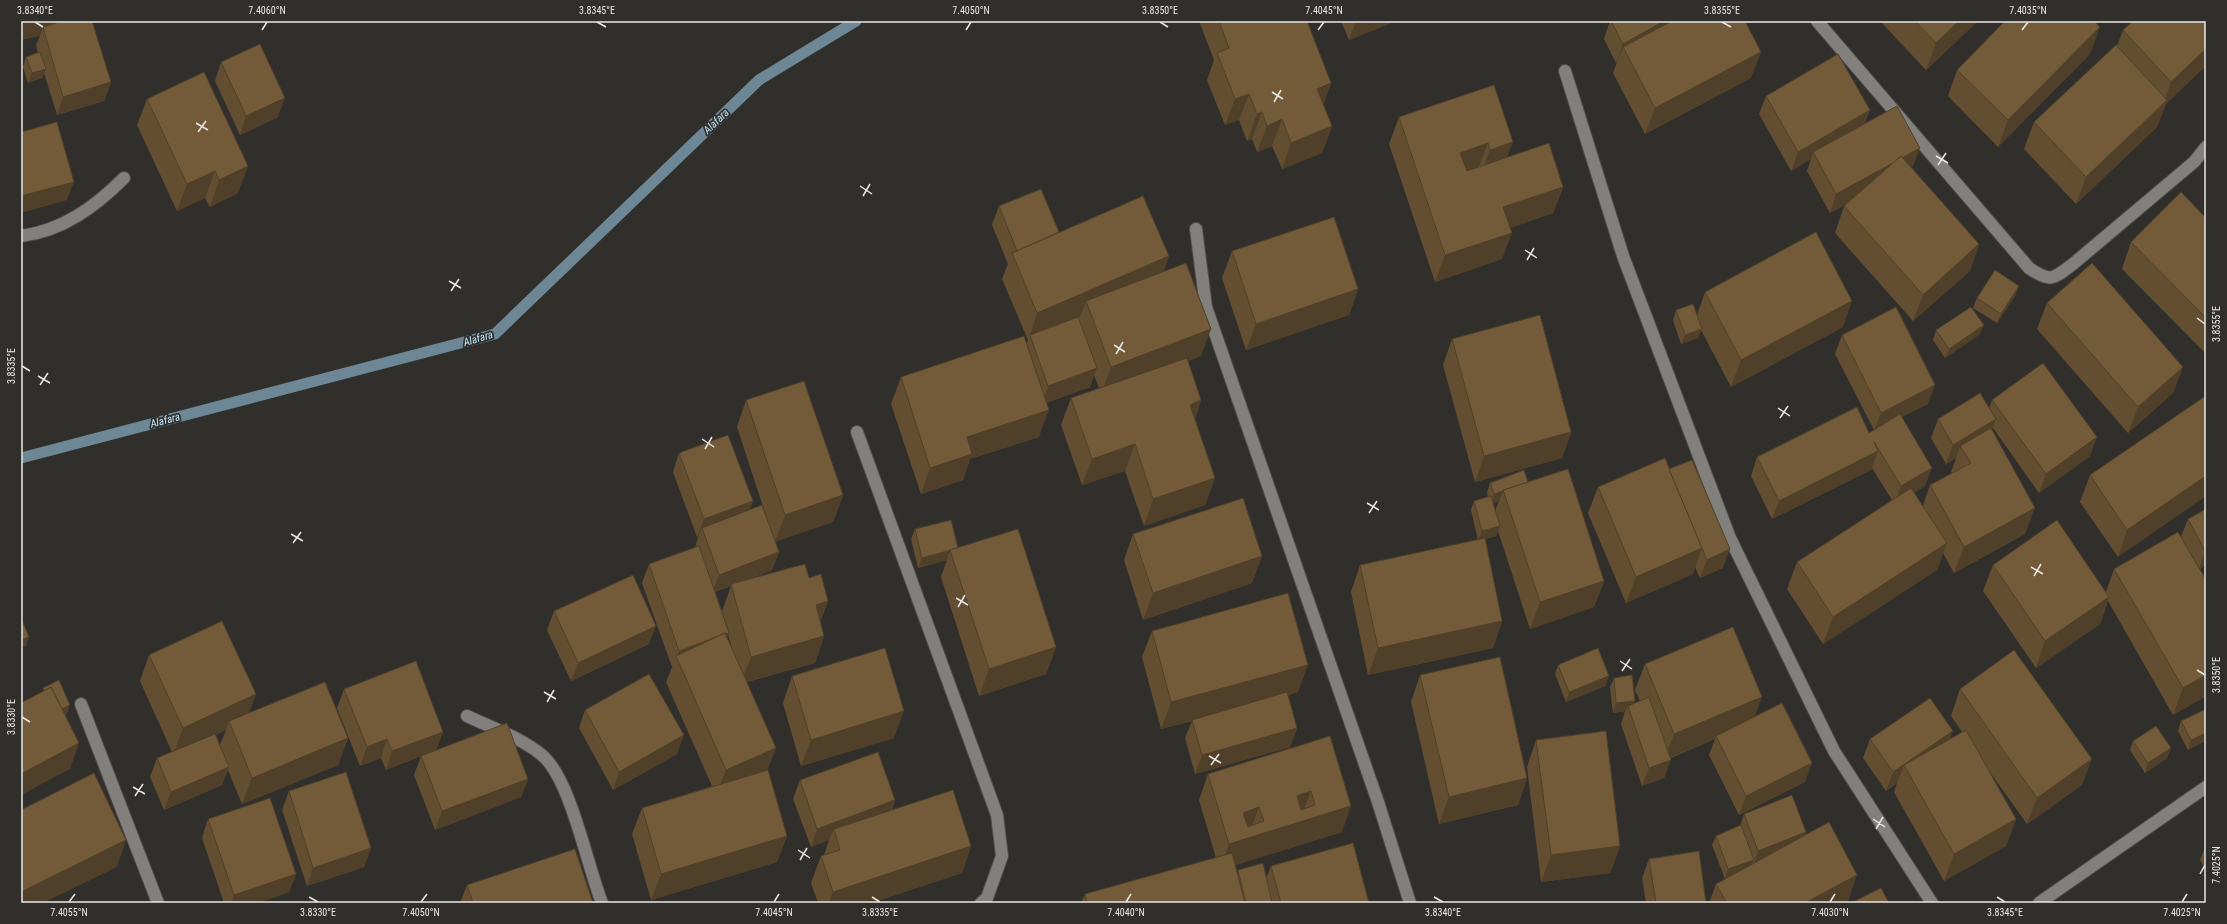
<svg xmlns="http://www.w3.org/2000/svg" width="2227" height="924" font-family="'Roboto Condensed',sans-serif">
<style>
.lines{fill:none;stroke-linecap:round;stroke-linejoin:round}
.stream{stroke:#6d8796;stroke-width:11}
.minor-casing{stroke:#4f4d4b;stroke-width:14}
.tertiary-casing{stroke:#4f4d4b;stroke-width:14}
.minor{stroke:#82807c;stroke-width:12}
.tertiary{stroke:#82807c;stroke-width:12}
.wall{fill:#634e32;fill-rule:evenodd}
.shaded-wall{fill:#504029}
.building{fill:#735b3a;stroke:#504029;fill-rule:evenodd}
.ticks{fill:none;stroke:#eae8e7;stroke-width:1.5}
.labels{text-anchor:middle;stroke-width:3.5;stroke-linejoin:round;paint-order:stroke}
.water-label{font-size:11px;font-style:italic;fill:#bfe6fe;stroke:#312f2c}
.neatline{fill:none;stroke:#eae8e7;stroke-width:1.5}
.ticks-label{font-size:10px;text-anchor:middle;fill:#eae8e7}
</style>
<rect width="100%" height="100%" fill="#312f2c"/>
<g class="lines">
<polyline class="stream" points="21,458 495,334 759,80 856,21"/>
<g class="minor-casing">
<g id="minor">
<path d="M1817,21l212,247c22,15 24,11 44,-4l121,-102 12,-15"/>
<polyline points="1565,71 1623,256 1730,538 1834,751 1932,903"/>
<polyline points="1196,229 1206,307 1378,802 1410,903"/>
<path d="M21,236c41,-5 74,-29 103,-58"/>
<polyline points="857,432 997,815 1002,856 987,898 981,903"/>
<polyline points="81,704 158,903"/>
<path d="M467,716c25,12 55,22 76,40 28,25 44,109 59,147"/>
</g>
</g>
<g class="tertiary-casing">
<polyline id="tertiary" points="2039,903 2206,787"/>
</g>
<use href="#minor" class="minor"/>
<use href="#tertiary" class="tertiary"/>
</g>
<g class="wall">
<polygon points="21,21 92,21 111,82 104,101 57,115 44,73 42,78 28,83 23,67 26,57 38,53 36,45 40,36"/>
<polygon points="1199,21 1307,21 1331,83 1323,105 1332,126 1322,153 1282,169 1272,146 1257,152 1252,139 1247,141 1239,120 1225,125 1207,80 1214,60"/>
<polygon points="1341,21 1396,21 1349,40"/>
<polygon points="1610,21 1745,21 1751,78 1645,134 1613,73 1617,62 1616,63 1604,39"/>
<polygon points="1880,21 1978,21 1926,70"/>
<polygon points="2206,21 2166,104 2157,127 2076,204 2024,149 2034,122 2117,46 2123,30"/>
<polygon points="2090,54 1998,147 1948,96 1957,70"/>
<polygon points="221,62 278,117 240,135 215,81"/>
<polygon points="1494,85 1507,157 1563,187 1553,213 1510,228 1502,259 1435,282 1389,144 1399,117"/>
<polygon points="1766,96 1865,123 1913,166 1911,167 1979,244 1970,271 1913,321 1835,233 1844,206 1850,202 1830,213 1807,171 1811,159 1791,171 1759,114"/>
<polygon points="147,99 238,193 210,207 205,198 177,211 137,125"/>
<polygon points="999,206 1059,232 1164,271 1201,356 1188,361 1201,400 1195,419 1215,478 1205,505 1144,526 1125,471 1082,485 1061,425 1071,398 1099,388 1094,375 1090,387 1046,403 1039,437 970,459 963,480 921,494 891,404 901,377 1027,343 1028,340 1002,279 1008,264 992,225"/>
<polygon points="2206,218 2206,354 2122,269 2131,242"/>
<polygon points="1232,251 1358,289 1349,315 1246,350 1222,278"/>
<polygon points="2019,286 2015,296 1997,323 1973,308 1977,298"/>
<polygon points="1705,292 1843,327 1731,387 1701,330 1698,338 1681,344 1673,320 1676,310 1697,315"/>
<polygon points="2047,303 2183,367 2173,393 2128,433 2037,329"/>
<polygon points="1936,330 1980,334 1945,358 1933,340"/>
<polygon points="1842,335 1928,404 1901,417 1925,486 1914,493 1923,506 1930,485 1952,473 1951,472 1956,458 1946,464 1931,438 1938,419 1989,408 1992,400 2090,456 2039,493 1993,428 1992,430 2025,534 1954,573 1943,553 1937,570 1823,644 1787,589 1797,562 1892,500 1872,468 1871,470 1772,519 1751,476 1757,457 1869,433 1874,430 1835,354"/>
<polygon points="1452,339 1571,432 1562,458 1475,482 1443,365"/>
<polygon points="2206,399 2118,557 2080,502 2090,475"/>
<path d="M746,400l97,95 -10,27 -58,19 4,11 -7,18 -27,11 64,-3 19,23 -8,21 4,14 -9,27 -68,19 21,88 19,66 -10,26 -126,38 -19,-66 10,-26 70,-22 -46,-104 6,-15 -30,-84 7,-19 46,-16 3,-11h-1l-24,-65 6,-19 74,48 -4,9 22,21 -34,-104zM731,586l-9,25 -7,-19zM728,635l4,13 -5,-10z"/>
<polygon points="1669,469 1723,568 1700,578 1695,567 1693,574 1626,603 1588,513 1598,487"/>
<path d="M1528,482l76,99 -10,26 -64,22 -32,-98 -2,5 -11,3 17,82 -9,27 -125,27 -17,-83 9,-27 118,-25 -7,-30 3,-9 14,-4 -1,-5 3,-9zM1499,501l-4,10 -2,-8z"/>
<polygon points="2206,509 2206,565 2200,569 2203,575 2206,568 2206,696 2173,715 2108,601 2100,624 2036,668 1983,591 1993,565 2106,592 2114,569 2181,537 2188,519"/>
<polygon points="915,529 958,548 1056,647 1046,674 979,696 941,577 947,560 918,568 911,539"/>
<polygon points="1133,534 1262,556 1252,583 1143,620 1124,560"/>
<polygon points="554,611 649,644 571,681 547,630"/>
<polygon points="1152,631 1298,692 1288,695 1297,728 1290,747 1195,774 1185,738 1192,721 1161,729 1142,657"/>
<path d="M149,655l100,58 99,25 -10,27 -96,39 -14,-34 -6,15 -58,25 -14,-33 7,-19 15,-6 -32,-71zM226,730l-6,15 -4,-10z"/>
<polygon points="1645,664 1755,717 1805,782 1739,815 1709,755 1715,739 1671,758 1664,778 1642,786 1621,724 1625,711 1613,713 1610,687 1614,678 1634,703 1640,701 1635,690"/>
<polygon points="1558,665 1605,686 1566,702 1555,674"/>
<polygon points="1420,675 1527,778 1518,805 1439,824 1411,702"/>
<polygon points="792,676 894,738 801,766 783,703"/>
<polygon points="344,689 443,732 436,750 528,779 521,797 435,830 414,775 421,756 386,770 381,758 360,766 337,708"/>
<polygon points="1960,689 2082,785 2027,824 1987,768 2016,819 2006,846 1944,881 1894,792 1897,783 1886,791 1863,758 1870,739 1950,739 1962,732 1951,716"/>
<polygon points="2206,709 2206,741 2188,750 2178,731 2181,721"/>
<polygon points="585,710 677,754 613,790 579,728"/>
<polygon points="1330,736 1342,832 1235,865 1237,873 1238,870 1266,879 1271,866 1369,903 1081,903 1085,894 1216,858 1199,800 1208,774"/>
<polygon points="1536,740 1620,846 1610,873 1541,882 1527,767"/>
<polygon points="2133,741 2171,748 2167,758 2145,773 2130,750"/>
<polygon points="800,780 895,800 892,810 971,846 962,873 871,903 818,903 811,883 821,856 824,855 829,840 811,847 793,799"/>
<polygon points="289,791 371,848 364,867 307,886 282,810"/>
<polygon points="1744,814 1806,832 1805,835 1848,901 1844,903 1709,903 1716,884 1725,879 1712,845 1716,836 1740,826"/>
<polygon points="208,819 296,874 289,892 258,903 224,903 202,838"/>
<polygon points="2206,849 2206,870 2200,860 2204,850"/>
<polygon points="1649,859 1706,903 1646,903 1642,878"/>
<polygon points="467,885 593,903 460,903"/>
</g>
<g class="shaded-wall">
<polygon points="31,21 72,21 43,27 40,36 21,40 21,23"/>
<polygon points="1356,21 1396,21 1349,40"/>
<polygon points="1664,21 1677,21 1623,47 1617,62 1616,63 1623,44"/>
<polygon points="1959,21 1978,21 1926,70 1936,43"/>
<polygon points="2100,27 2090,54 1998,147 2008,120"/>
<polygon points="2206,49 2206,66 2166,104 2157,127 2076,204 2086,177 2163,105 2171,82"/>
<polygon points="1761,52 1751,78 1645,134 1655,108"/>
<polygon points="46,69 42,78 28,83 32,73"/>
<polygon points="111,82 104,101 57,115 63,97"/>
<polygon points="1331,83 1322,109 1317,89"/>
<polygon points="1249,94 1239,120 1225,125 1235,99"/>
<polygon points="285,98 278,117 240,135 246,116"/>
<polygon points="1870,110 1863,128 1813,152 1811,159 1791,171 1798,152"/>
<polygon points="1262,112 1252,139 1247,141 1257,114"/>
<polygon points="1282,119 1272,146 1257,152 1267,126"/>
<polygon points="1332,126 1322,153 1282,169 1291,143"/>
<polygon points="1513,142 1503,168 1480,176 1490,150"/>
<polygon points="1488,143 1478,169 1451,179 1460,153"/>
<polygon points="1920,148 1913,166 1830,213 1836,194"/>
<polygon points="248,166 238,193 210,207 219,180"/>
<polygon points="215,171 205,198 177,211 187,184"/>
<polygon points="74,182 67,200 21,213 21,196"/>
<polygon points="1563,187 1553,213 1494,233 1503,207"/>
<polygon points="1512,233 1502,259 1435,282 1445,255"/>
<polygon points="1979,244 1970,271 1913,321 1923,295"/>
<polygon points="1169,256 1160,283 1086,301 1080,317 1031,338 1030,335 1037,313"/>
<polygon points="2019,286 2015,296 1997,323 2001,314"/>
<polygon points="1358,289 1349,315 1246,350 1256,324"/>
<polygon points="1852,301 1843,327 1731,387 1741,360"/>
<polygon points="1984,325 1980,334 1945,358 1949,349"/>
<polygon points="1211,329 1201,356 1101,394 1111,367"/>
<polygon points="1702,329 1698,338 1681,344 1685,335"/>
<polygon points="2183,367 2173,393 2128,433 2138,407"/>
<polygon points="1097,368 1090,387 1042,404 1048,386"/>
<polygon points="1935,385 1928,404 1874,431 1881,413"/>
<polygon points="1201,400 1192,427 1190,405"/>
<polygon points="1049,410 1039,437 970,459 963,480 921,494 930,468 967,437"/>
<polygon points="1996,419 1989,438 1960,446 1956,458 1946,464 1953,445"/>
<polygon points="1571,432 1562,458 1475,482 1484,456"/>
<polygon points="2097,437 2090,456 2039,493 2046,474"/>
<polygon points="1135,444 1125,471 1082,485 1092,459"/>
<polygon points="1878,451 1871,470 1772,519 1779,501"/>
<polygon points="1932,468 1925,486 1894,505 1901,486"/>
<polygon points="2206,476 2206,496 2118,557 2127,530"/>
<polygon points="1215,478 1205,505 1144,526 1153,499"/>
<polygon points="1503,491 1499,501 1491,504 1494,494"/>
<polygon points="843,495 833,522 775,542 785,515"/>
<polygon points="753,501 746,519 702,528 698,537 697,537 704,519"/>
<polygon points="2035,508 2025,534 1954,573 1964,547"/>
<polygon points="1500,526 1496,536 1478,540 1482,531"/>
<polygon points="1947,543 1937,570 1823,644 1833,617"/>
<polygon points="1702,548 1693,574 1626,603 1636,577"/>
<polygon points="1730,549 1723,568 1700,578 1707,560"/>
<polygon points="2206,550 2206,565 2199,569 2205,551"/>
<polygon points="950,551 947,560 918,568 922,558"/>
<polygon points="779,552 772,570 732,586 731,584 731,586 712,593 719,575"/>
<polygon points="1262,556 1252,583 1143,620 1153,593"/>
<polygon points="1604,581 1594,607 1530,629 1540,602"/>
<polygon points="2109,597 2100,624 2036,668 2045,641"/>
<polygon points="828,601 818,628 816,605"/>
<polygon points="1502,621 1493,648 1368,675 1378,648"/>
<polygon points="656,626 649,644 571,681 578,663"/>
<polygon points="729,633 722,651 677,658 679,651"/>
<polygon points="824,636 815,663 741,683 751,657"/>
<polygon points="29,637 26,646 21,648 21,640"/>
<polygon points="1056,647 1046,674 979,696 989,669"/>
<polygon points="1308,665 1298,692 1192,721 1192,720 1192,721 1161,729 1171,702"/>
<polygon points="2206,675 2206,696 2173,715 2183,688"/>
<polygon points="1609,676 1605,686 1566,702 1569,692"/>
<polygon points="256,694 246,721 229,721 226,730 173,755 183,728"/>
<polygon points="1762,697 1752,723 1716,736 1715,739 1664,760 1674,734"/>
<polygon points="1635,701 1631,710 1628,706 1625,711 1613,713 1616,703"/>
<polygon points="70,705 67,714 51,721 55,712"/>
<polygon points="904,711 894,738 801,766 811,740"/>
<polygon points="1297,728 1290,747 1195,774 1202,755"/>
<polygon points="1953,731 1946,749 1904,765 1897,783 1886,791 1893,772"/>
<polygon points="443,732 436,750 386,770 392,751"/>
<polygon points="2206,733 2206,741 2188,750 2191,740"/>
<polygon points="684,735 677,754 613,790 619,772"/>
<polygon points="348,738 338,765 242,804 252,778"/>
<polygon points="387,739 381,758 360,766 367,747"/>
<polygon points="79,743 70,769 21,795 21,774"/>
<polygon points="776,748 766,774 716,797 726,770"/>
<polygon points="2171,748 2167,758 2145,773 2148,763"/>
<polygon points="2092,759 2082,785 2027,824 2037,798"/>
<polygon points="1671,760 1664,778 1642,786 1649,768"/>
<polygon points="1812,763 1805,782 1739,815 1746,796"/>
<polygon points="229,767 222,785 164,810 171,792"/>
<polygon points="1527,778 1518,805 1439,824 1449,797"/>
<polygon points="528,779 521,797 435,830 442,811"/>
<polygon points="1311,791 1301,818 1297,796"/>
<polygon points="895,800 888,818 834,829 829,840 811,847 817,829"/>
<polygon points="1351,806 1342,832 1220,870 1229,844"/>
<polygon points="1259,807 1249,834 1243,813"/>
<polygon points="2016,819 2006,846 1944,881 1954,854"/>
<polygon points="1806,832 1799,851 1752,870 1758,851"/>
<polygon points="787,836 777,862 651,900 661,874"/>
<polygon points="126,840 117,867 43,903 21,903 21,892"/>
<polygon points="971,846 962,873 871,903 829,903 833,892"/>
<polygon points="1620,846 1610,873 1541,882 1551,855"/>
<polygon points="371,848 364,867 307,886 313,868"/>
<polygon points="1754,860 1751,869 1725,879 1728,869"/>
<polygon points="296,874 289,892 258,903 231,903 234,895"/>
<polygon points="1857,875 1848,901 1844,903 1805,903"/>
</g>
<g class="building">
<polygon points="21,21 31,21 21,23"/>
<polygon points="62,21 92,21 111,82 63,97 43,27"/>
<polygon points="1219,21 1307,21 1331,83 1317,89 1332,126 1291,143 1282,119 1267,126 1262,112 1257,114 1249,94 1235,99 1217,53 1229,48"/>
<polygon points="1611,21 1664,21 1623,44"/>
<polygon points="1672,21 1745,21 1761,52 1655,108 1623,47"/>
<polygon points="1915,21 1959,21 1936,43"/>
<polygon points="2005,21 2094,21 2100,27 2008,120 1957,70"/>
<polygon points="2133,21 2206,21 2206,49 2171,82 2123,30"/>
<polygon points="260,44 285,98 246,116 221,62"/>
<polygon points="2116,45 2167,100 2086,177 2034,122"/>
<polygon points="40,52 46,69 32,73 26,57"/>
<polygon points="1838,54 1870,110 1798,152 1766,96"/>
<polygon points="204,72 248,166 219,180 215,171 187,184 147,99"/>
<polygon points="1494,85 1513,142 1490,150 1488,143 1460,153 1467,171 1549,143 1563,187 1503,207 1512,233 1445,255 1399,117"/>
<polygon points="1897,106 1920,148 1902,158 1901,156 1893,163 1836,194 1813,152"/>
<polygon points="57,122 74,182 21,196 21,132"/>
<polygon points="1901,156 1979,244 1923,295 1844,206"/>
<polygon points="1041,189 1059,232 1017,251 999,206"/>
<polygon points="2181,192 2206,218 2206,318 2131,242"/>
<polygon points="1143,196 1169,256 1037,313 1012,253"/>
<polygon points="1334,217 1358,289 1256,324 1232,251"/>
<polygon points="1816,232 1852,301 1741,360 1705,292"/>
<polygon points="1186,263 1211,329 1111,367 1086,301"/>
<polygon points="2092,263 2183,367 2138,407 2047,303"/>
<polygon points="1995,270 2019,286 2001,314 1977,298"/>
<polygon points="1693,304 1702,329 1685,335 1676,310"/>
<polygon points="1896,307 1935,385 1881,413 1842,335"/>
<polygon points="1971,307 1984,325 1949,349 1936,330"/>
<polygon points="1540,315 1571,432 1484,456 1452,339"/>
<polygon points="1078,317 1097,368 1048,386 1030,335"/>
<polygon points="1024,336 1049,410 967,437 972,454 930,468 901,377"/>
<polygon points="1187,358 1201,400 1190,405 1215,478 1153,499 1135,444 1092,459 1071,398"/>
<polygon points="2043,363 2097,437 2046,474 1992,400"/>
<polygon points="804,381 843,495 785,515 746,400"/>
<polygon points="1980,393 1996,419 1953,445 1938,419"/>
<polygon points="2204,397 2206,399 2206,476 2127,530 2090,475"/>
<polygon points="1857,407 1869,433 1900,414 1932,468 1901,486 1874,442 1878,451 1779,501 1757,457"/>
<polygon points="1991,428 2035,508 1964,547 1930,485 1971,463 1960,446"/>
<polygon points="728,435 753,501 704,519 679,453"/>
<polygon points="1665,458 1702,548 1636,577 1598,487"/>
<polygon points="1692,460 1730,549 1707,560 1669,469"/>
<polygon points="1568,469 1604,581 1540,602 1503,490"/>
<polygon points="1524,470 1528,482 1503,490 1503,491 1494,494 1490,483"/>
<polygon points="1911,488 1947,543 1833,617 1797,562"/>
<polygon points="1491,496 1500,526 1482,531 1474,501"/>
<polygon points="1243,498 1262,556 1153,593 1133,534"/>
<polygon points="762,505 779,552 719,575 702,528"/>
<polygon points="2206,509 2206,550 2205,551 2188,519"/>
<polygon points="951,520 958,548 922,558 915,529"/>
<polygon points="2057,520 2109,597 2045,641 1993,565"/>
<polygon points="1018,529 1056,647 989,669 950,550"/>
<polygon points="2178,532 2206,580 2206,675 2183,688 2114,569"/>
<polygon points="1485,538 1502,621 1378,648 1360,565"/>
<polygon points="699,546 729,633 726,634 725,633 716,637 679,651 649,564"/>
<polygon points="805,564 809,578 821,574 828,601 816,605 824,636 751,657 731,584"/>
<polygon points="633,575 656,626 578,663 554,611"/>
<polygon points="1288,593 1308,665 1171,702 1152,631"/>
<polygon points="21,618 29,637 21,640"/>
<polygon points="222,621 256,694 183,728 149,655"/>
<polygon points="1733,627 1762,697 1674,734 1645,664"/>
<polygon points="725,633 776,748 726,770 676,656"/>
<polygon points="885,648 904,711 811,740 792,676"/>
<polygon points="1598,648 1609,676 1569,692 1558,665"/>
<polygon points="2014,650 2092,759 2037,798 1960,689"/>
<polygon points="1500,657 1527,778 1449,797 1420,675"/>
<polygon points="416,661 443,732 392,751 387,739 367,747 344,689"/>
<polygon points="649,674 684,735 619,772 585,710"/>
<polygon points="1632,675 1635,701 1616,703 1614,678"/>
<polygon points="59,680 70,705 62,709 51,687 44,691 43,688"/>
<polygon points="325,682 348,738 252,778 229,721"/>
<polygon points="51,687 79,743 21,774 21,703"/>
<polygon points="1287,692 1297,728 1202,755 1192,720"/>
<polygon points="1649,697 1671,760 1649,768 1628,706"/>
<polygon points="1930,698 1953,731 1893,772 1870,739"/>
<polygon points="1782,703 1812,763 1746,796 1716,736"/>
<polygon points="2206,709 2206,733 2191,740 2181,721"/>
<polygon points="507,723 528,779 442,811 421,756"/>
<polygon points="2156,726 2171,748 2148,763 2133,741"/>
<polygon points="1966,730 2016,819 1954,854 1904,765"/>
<polygon points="1606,731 1620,846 1551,855 1536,740"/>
<polygon points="215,734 229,767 171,792 157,758"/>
<path d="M1330,736l21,70 -122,38 -21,-70zM1311,791l4,14 -14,5 -4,-14zM1259,807l5,14 -16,6 -5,-14z"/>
<polygon points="878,752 895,800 817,829 800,780"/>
<polygon points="768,770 787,836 661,874 642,808"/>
<polygon points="346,772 371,848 313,868 289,791"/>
<polygon points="94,773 126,840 21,892 21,810"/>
<polygon points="953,790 971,846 833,892 821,856 840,850 834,829"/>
<polygon points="1792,795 1806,832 1758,851 1744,814"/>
<polygon points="270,798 296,874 234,895 208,819"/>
<polygon points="1829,822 1857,875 1805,903 1727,903 1716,884"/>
<polygon points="1741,825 1754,860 1728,869 1716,836"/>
<polygon points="1353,843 1369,903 1281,903 1271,866"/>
<polygon points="575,849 593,903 473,903 467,885"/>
<polygon points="2206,849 2206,854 2204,850"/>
<polygon points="1699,851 1706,903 1656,903 1649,859"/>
<polygon points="1232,853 1245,903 1087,903 1085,894"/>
<polygon points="1263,863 1272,903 1246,903 1238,870"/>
<polygon points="1881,888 1889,903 1851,903"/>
</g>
<path class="ticks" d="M35,22l8,5M597,22l9,5M1160,22l8,5M1722,22l9,5M262,30l5,-8M966,30l5,-8M1318,30l6,-8M2022,30l6,-8M1272,92l11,7M1274,102l7,-12M196,123l12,7M198,132l8,-11M1936,156l12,7M1938,165l8,-12M860,186l12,8M863,196l7,-12M1525,250l12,8M1527,260l7,-12M449,281l12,7M451,291l8,-12M2197,318l8,6M1114,345l11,7M1116,354l7,-12M22,366l8,5M38,376l12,7M40,385l8,-12M1778,408l12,8M1780,418l8,-12M702,439l12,8M705,449l7,-12M1367,503l12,7M1369,513l8,-12M291,534l12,7M293,543l8,-11M2031,567l12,7M2034,576l7,-12M956,598l12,7M958,607l7,-12M1620,661l12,8M2197,670l8,5M1622,671l8,-12M544,692l12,7M547,702l7,-12M22,717l8,5M1209,756l12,7M1211,765l8,-11M133,787l12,7M135,796l8,-12M1873,819l12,8M1876,829l7,-12M798,850l12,8M800,860l7,-12M2200,874l5,-9M309,897l9,5M872,897l8,5M1434,897l9,5M1997,897l8,5M69,902l6,-8M421,902l6,-8M774,902l5,-8M1126,902l5,-8M1830,902l5,-8M2182,902l5,-8"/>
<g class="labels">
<g class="water-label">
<text transform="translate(716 121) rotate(-44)" y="4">Alafara</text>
<text transform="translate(478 338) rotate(-17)" y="4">Alafara</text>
<text transform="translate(165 420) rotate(-15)" y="4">Alafara</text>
</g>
</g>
<rect width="2227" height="924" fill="none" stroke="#312f2c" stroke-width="44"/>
<rect x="22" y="22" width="2183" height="880" class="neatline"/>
<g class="ticks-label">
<text x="35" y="14">3.8340°E</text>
<text x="267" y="14">7.4060°N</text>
<text x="597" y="14">3.8345°E</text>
<text x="971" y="14">7.4050°N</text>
<text x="1160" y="14">3.8350°E</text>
<text x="1324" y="14">7.4045°N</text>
<text x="1722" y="14">3.8355°E</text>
<text x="2028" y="14">7.4035°N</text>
<text transform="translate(2216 324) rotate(-90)" y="4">3.8355°E</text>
<text transform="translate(11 366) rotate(-90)" y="4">3.8335°E</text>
<text transform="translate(2216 675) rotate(-90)" y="4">3.8350°E</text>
<text transform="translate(11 717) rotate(-90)" y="4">3.8330°E</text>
<text transform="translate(2216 865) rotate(-90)" y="4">7.4025°N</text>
<text x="69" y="916">7.4055°N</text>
<text x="318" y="916">3.8330°E</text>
<text x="421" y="916">7.4050°N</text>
<text x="774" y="916">7.4045°N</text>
<text x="880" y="916">3.8335°E</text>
<text x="1126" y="916">7.4040°N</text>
<text x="1443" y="916">3.8340°E</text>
<text x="1830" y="916">7.4030°N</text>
<text x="2005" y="916">3.8345°E</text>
<text x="2182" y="916">7.4025°N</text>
</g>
</svg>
